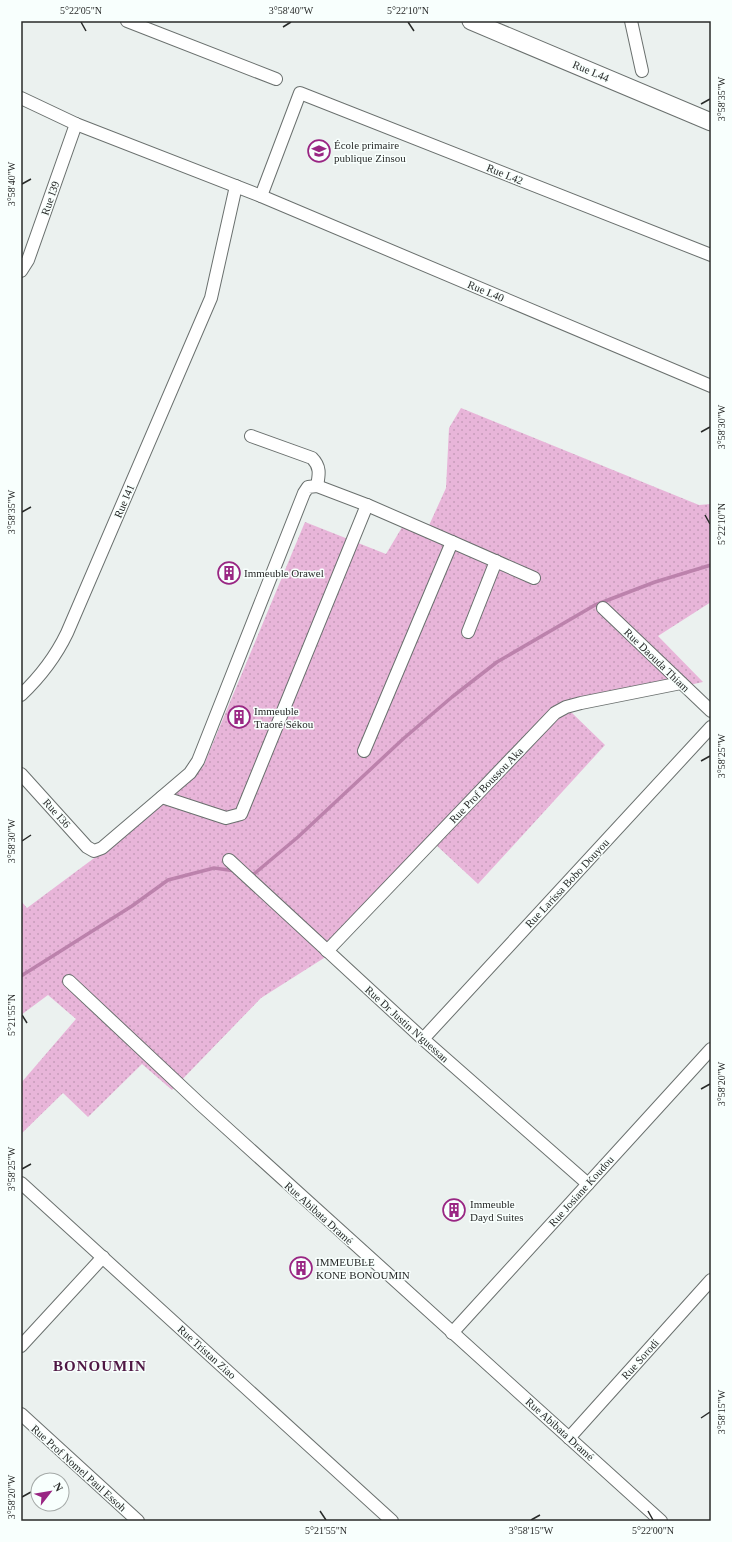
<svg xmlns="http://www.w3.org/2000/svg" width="732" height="1542" font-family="'Times New Roman',serif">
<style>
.grass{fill:url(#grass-dots)}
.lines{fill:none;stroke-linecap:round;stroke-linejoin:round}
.stream{stroke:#bc82ac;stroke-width:3.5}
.street-casing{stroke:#6a706e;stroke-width:14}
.secondary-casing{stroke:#6a706e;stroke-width:19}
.street{stroke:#fff;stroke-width:12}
.secondary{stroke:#fff;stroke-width:17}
.ticks{fill:none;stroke:#282a29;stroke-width:1.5}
.labels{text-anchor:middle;stroke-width:3;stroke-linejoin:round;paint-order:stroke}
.street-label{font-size:11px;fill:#282a29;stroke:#f8fffd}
.poi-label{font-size:11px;fill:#282a29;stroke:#f8fffd;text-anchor:start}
.district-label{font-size:15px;font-weight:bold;letter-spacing:1px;fill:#4f1844;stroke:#f8fffd}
.neatline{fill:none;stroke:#282a29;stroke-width:1.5}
.ticks-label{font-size:10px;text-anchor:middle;fill:#282a29}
</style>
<defs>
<pattern id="grass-dots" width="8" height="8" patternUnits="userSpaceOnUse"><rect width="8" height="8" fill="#e8b5d9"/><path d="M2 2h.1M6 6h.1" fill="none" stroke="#c79cba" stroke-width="1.8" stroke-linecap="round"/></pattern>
</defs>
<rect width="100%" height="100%" fill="#ebf1ef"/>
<polygon class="grass" points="461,408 699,505 711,504 711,602 658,636 703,682 570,711 605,745 478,884 435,844 324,958 261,998 172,1090 142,1064 88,1117 63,1093 21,1134 21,1083 76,1019 48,995 21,1015 21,901 27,908 105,850 203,767 305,522 386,554 407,519 426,532 446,488 449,428"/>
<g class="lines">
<g class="stream">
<polyline points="248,873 254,874 298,837 403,739 452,697 497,662 595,605 655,582 711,565"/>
<polyline points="21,976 132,906 168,880 214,868 236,871"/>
</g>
<g class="street-casing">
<g id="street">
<polyline points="127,21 276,79"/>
<polyline points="631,21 642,71"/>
<polyline points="21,98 76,124 261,196 711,386"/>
<polyline points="261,196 300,93 711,255"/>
<polyline points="21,271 28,260 76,124"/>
<path d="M251,436l61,22c9,9 7,17 5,28"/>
<polyline points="452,542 534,578"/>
<polyline points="603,608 711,711"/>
<polyline points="468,632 496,561"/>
<path d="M21,695c20,-19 34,-37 46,-62l144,-335 25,-112"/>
<polyline points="21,774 87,847 94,851 102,848 190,773 198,761 304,493 308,487 317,486 367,505 452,542 364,751"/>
<polyline points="162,797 226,818 241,814 367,505"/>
<polyline points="229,860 423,1039 588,1184"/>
<polyline points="327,951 555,713 566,707 581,703 681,683"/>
<polyline points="69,981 199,1103 661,1521"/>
<polyline points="423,1039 711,727"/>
<polyline points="21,1183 392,1521"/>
<polyline points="452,1333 711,1049"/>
<polyline points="21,1346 103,1257"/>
<polyline points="21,1414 138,1521"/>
<polyline points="569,1438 711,1280"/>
</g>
</g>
<g class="secondary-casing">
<polyline id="secondary" points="471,21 711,122"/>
</g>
<use href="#street" class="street"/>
<use href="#secondary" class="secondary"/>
</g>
<path class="ticks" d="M81,22l5,9M408,22l6,9M283,27l8,-5M701,104l9,-5M22,184l9,-5M701,432l9,-5M22,512l9,-5M705,515l5,9M701,761l9,-5M22,841l9,-6M22,1015l5,8M701,1089l9,-5M22,1169l9,-5M701,1418l9,-6M22,1497l9,-5M320,1511l6,9M648,1511l5,9M531,1520l9,-5"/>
<defs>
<g id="school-ring" transform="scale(1.15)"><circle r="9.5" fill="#f8fffd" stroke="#992683" stroke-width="1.5"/><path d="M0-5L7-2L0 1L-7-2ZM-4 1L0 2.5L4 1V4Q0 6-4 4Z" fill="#992683"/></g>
<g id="building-ring" transform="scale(1.15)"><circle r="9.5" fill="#f8fffd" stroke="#992683" stroke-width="1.5"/><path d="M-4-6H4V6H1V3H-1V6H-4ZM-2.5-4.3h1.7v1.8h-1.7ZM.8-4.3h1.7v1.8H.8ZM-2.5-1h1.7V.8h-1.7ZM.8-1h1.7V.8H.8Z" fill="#992683"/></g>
</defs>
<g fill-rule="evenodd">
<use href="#school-ring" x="319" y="151"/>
<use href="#building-ring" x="229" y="573"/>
<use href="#building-ring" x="239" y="717"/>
<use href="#building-ring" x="454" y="1210"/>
<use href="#building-ring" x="301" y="1268"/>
</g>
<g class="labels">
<g class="street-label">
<text transform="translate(591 71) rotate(23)" y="4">Rue L44</text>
<text transform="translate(505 174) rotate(22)" y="4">Rue L42</text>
<text transform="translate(50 198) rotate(-71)" y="4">Rue I39</text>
<text transform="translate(486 291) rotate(23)" y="4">Rue L40</text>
<text transform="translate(124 501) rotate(-67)" y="4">Rue I41</text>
<text transform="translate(657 660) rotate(44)" y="4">Rue Daouda Thiam</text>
<text transform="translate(486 785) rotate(-46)" y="4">Rue Prof Boussou Aka</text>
<text transform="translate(57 813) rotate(48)" y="4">Rue I36</text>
<text transform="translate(567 883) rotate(-47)" y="4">Rue Larissa Bobo Douyou</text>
<text transform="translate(407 1024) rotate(42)" y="4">Rue Dr Justin N'guessan</text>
<text transform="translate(581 1191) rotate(-48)" y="4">Rue Josiane Koudou</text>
<text transform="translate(319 1213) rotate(42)" y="4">Rue Abibata Dramé</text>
<text transform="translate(207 1352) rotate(42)" y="4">Rue Tristan Ziao</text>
<text transform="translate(640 1359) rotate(-48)" y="4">Rue Sorodi</text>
<text transform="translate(560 1429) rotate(42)" y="4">Rue Abibata Dramé</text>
<text transform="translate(79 1468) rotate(42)" y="4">Rue Prof Nomel Paul Essoh</text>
</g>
<g class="poi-label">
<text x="334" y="149">École primaire<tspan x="334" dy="13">publique Zinsou</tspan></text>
<text x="244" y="577">Immeuble Orawel</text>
<text x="254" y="715">Immeuble<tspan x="254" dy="13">Traoré Sékou</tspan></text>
<text x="470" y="1208">Immeuble<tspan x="470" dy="13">Dayd Suites</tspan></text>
<text x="316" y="1266">IMMEUBLE<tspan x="316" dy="13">KONE BONOUMIN</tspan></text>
</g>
<g class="district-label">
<text x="100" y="1371">BONOUMIN</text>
</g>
</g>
<rect width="732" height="1542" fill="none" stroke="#f8fffd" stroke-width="44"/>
<g transform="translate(50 1492) rotate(59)"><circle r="19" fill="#f8fffd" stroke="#a5aaa8"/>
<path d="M0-3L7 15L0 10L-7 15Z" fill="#992683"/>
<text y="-6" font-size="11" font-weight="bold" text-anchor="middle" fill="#282a29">N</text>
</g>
<rect x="22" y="22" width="688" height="1498" class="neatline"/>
<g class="ticks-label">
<text x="81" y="14">5°22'05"N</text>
<text x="291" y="14">3°58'40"W</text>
<text x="408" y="14">5°22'10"N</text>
<text transform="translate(721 99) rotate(-90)" y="4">3°58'35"W</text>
<text transform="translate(11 184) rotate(-90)" y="4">3°58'40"W</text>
<text transform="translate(721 427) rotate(-90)" y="4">3°58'30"W</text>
<text transform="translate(11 512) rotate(-90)" y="4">3°58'35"W</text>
<text transform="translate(721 524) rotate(-90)" y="4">5°22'10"N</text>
<text transform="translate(721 756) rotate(-90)" y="4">3°58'25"W</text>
<text transform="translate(11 841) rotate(-90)" y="4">3°58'30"W</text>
<text transform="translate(11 1015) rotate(-90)" y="4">5°21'55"N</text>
<text transform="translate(721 1084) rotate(-90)" y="4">3°58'20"W</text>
<text transform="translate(11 1169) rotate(-90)" y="4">3°58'25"W</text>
<text transform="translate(721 1412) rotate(-90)" y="4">3°58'15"W</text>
<text transform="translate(11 1497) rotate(-90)" y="4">3°58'20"W</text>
<text x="326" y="1534">5°21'55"N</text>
<text x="531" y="1534">3°58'15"W</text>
<text x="653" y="1534">5°22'00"N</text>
</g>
</svg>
